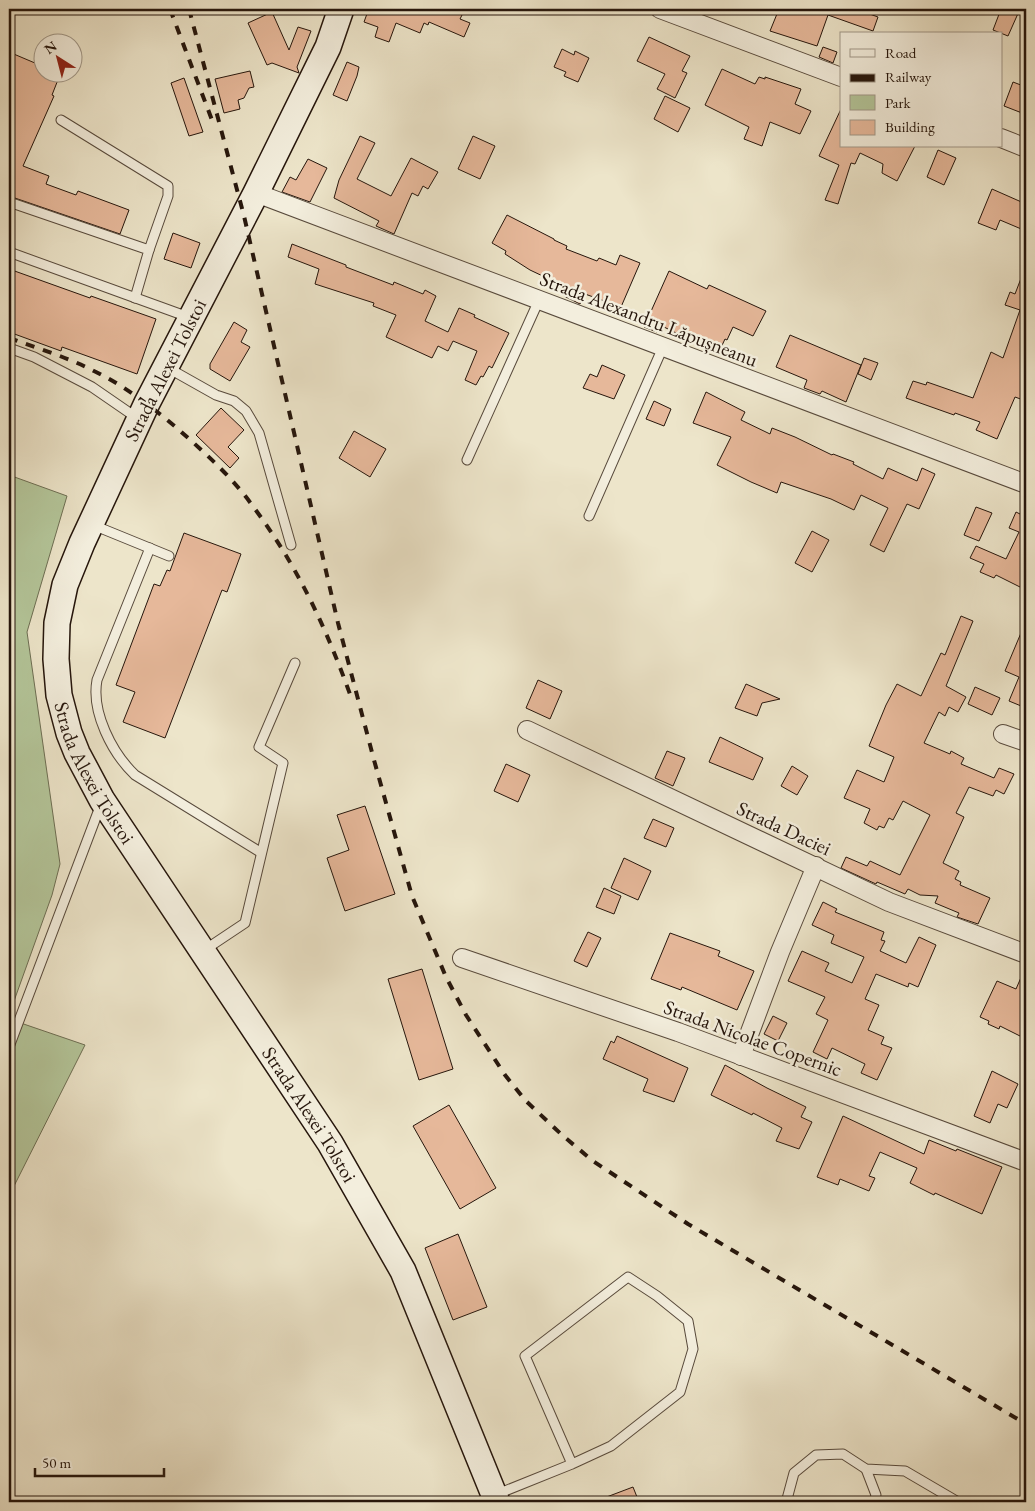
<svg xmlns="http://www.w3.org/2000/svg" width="1035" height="1511" font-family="'EB Garamond',serif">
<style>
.green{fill:#b4c69a;stroke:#6d6e53}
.building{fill:#e6b89a;stroke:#26160c}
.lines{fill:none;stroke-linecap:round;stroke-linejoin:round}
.lane-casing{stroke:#584a3c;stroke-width:11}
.street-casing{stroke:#584a3c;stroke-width:20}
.secondary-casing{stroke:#26160c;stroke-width:28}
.lane{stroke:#f3eedd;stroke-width:9}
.street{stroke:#f3eedd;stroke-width:18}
.secondary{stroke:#f3eedd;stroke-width:25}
.rail{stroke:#26160c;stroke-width:4;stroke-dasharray:9 9;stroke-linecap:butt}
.labels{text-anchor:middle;stroke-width:5;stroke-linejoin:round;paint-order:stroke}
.street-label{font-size:20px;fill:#26160c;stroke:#f3eedd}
</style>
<rect width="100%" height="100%" fill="#ede5ca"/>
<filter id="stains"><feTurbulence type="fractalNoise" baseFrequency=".004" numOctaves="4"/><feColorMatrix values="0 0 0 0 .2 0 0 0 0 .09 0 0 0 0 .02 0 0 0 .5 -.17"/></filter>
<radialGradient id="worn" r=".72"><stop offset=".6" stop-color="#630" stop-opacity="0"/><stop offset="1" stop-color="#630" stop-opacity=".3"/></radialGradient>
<g class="green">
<polygon points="9,475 67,496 27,632 60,864 52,895 9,1015"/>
<polygon points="9,1019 85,1045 9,1196"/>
</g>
<g class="building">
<polygon points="362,9 465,9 460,19 470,23 464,37 429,22 428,25 424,23 420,33 396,23 389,42 375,37 378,27 364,22 368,11"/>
<polygon points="779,9 856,9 878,17 873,31 828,15 817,46 770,31"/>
<polygon points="1001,9 1020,9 1008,36 993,30"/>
<polygon points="272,12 289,50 298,27 311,31 297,67 299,73 272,63 267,65 248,23"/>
<polygon points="649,37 690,56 682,71 687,73 675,98 657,89 665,74 637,61"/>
<polygon points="823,47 837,52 833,63 819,57"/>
<polygon points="562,49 574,55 575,51 589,58 578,82 564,76 566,72 554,67"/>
<polygon points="9,52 42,66 42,72 61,72 52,95 54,96 23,166 49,176 46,184 76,195 78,191 129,210 120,234 9,196"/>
<polygon points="347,62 359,67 357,76 347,101 333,95"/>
<polygon points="722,69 755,84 759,77 765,79 765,77 801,89 795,104 811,111 800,134 770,122 762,146 744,139 749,127 705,105"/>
<polygon points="250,71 254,87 249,88 244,98 238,100 240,109 224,113 215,79"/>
<polygon points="184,78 203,132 189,136 171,83"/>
<polygon points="1013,82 1026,87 1026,104 1022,113 1004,106"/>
<polygon points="665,96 690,108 678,132 654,119"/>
<polygon points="841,109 841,146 915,146 897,181 882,173 883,164 860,153 855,164 851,163 838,204 825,200 839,165 819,156"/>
<polygon points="360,136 375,143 357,179 391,196 411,158 438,172 428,189 423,186 418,196 412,193 394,234 376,226 379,221 334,198 339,180"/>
<polygon points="473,136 495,146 480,179 458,169"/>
<polygon points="938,150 956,158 944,185 927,177"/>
<polygon points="308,159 327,168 310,202 282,192 290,177 296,180"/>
<polygon points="992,189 1026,204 1026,231 1000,220 996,230 978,223"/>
<polygon points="507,215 554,239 554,240 567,246 566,249 597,261 599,258 616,265 620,255 640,263 621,307 585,294 580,304 564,296 568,288 530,270 505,254 506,251 492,243"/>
<polygon points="173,233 200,243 191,268 164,259"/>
<polygon points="292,244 346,265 346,267 393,285 394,282 423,294 425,290 436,296 425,321 448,332 459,308 475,315 474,317 509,333 492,368 489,366 483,377 481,376 476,385 465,380 477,351 453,341 448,351 438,346 432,358 386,337 396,315 373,306 374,303 315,284 319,269 288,257"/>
<polygon points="1025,268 1026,268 1026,401 1015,397 997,439 976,430 980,422 955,413 954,415 906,398 913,381 926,385 927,382 973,398 991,352 1003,358 1020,310 1005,305 1010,292 1015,294"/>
<polygon points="9,269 90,298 91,296 156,319 137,374 62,347 61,351 9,332"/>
<polygon points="669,271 707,289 709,285 766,311 753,336 733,327 727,340 725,339 718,354 660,325 657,332 644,327"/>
<polygon points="234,322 247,330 241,342 250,347 230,381 210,369 210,364"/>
<polygon points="790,335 861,365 846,402 822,391 820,394 804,388 807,380 776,367"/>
<polygon points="864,358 878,363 871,380 858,374"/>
<polygon points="602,365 625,375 614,399 583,388 590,374 597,377"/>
<polygon points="706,392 745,412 741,420 770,434 772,428 795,437 832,455 833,454 854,462 853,464 883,479 888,468 917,481 922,468 935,474 919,509 907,504 884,552 870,545 888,508 861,495 854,510 831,499 781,482 777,493 751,482 717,465 731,437 693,423"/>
<polygon points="654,401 671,409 664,426 646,419"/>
<polygon points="221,408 244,430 228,447 239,458 230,468 196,435"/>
<polygon points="354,431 386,449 370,477 339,458"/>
<polygon points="976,507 992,513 979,541 964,535"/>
<polygon points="1016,512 1026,517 1026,590 996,575 994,578 980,572 984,564 970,558 976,546 1006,559 1019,532 1009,528"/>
<polygon points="812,531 829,540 812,572 795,563"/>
<polygon points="184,533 241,554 227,592 222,590 165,738 123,722 135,692 116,685 154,584 160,586 167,570 170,571"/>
<polygon points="961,616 973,621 946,686 966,697 958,712 949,707 945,716 939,712 924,743 950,754 951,751 964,758 961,764 994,778 999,768 1014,774 1004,794 996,790 993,796 969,787 956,813 964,817 943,863 959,871 955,879 961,882 960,885 990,898 978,924 957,917 959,913 935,903 938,896 920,895 908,889 905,894 877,882 876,884 841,868 846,857 867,866 870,861 900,875 930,815 903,801 893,820 889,818 884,828 879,826 877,830 864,823 870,809 844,798 857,770 884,782 894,757 869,746 886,705 897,684 921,696 941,653 945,655"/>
<polygon points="1026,621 1026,708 1009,701 1019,677 1005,671"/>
<polygon points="538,680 562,691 550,719 526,708"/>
<polygon points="746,684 780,699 762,703 757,716 735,708"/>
<polygon points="975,687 1000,698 992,715 968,704"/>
<polygon points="720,737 763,758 753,780 709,762"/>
<polygon points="667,751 685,758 673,786 655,778"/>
<polygon points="506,764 530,775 518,802 494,791"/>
<polygon points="792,766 808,776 797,795 781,786"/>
<polygon points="365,806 395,894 345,911 327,858 349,850 337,815"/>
<polygon points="653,819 674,828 666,847 644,838"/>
<polygon points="624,858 651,871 638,900 611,888"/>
<polygon points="604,888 621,896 614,914 596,907"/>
<polygon points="823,902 837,909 835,912 884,932 881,940 885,941 880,951 906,963 919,937 936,945 918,987 909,983 908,987 876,974 865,999 879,1005 868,1030 884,1037 881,1044 892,1048 877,1080 861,1073 865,1064 832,1048 827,1059 813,1052 828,1020 816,1014 825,997 788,981 802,951 829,963 825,971 852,983 864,957 831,943 834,935 812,925"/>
<polygon points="588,932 601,938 587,967 574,961"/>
<polygon points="670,933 720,951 718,956 754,971 737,1010 682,987 681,990 651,979"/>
<polygon points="1026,966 1026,1039 1000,1026 999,1029 988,1024 989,1021 980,1017 997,981 1016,989"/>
<polygon points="422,969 453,1069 419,1080 388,979"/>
<polygon points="773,1016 787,1023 778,1041 764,1034"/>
<polygon points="617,1036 688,1068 674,1102 643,1091 648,1079 603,1059 611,1041 614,1043"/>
<polygon points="725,1065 767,1088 806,1107 801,1117 812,1122 799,1149 776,1141 782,1128 753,1113 752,1115 711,1095"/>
<polygon points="992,1071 1018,1084 1007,1108 998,1104 990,1123 974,1116"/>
<polygon points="449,1105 496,1188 460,1209 413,1126"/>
<polygon points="843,1116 924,1154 929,1140 956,1151 957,1149 1002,1167 982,1214 935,1193 934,1195 910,1183 917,1168 880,1152 869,1176 875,1178 869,1191 840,1179 838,1185 817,1177"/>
<polygon points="458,1234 487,1307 453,1320 425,1248"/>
<polygon points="633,1487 639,1502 597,1502 596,1501"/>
</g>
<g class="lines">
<g class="lane-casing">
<g id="lane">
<polyline points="61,120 168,186 168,196 149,250"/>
<polyline points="9,202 149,250 135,298"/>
<polyline points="9,252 191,318"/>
<polyline points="9,348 34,357 92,387 137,418"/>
<polyline points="168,368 216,395 234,401 246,411 259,433 291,545"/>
<polyline points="467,460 539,300"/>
<polyline points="589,516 663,347"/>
<polyline points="93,525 169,556"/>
<path d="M150,548l-53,132c-6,32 15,73 38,95l125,77"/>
<polyline points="203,951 245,923 283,763 259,747 295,663"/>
<polyline points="9,1047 101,804"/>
<polyline points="866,1469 876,1495 874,1502"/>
<polyline points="495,1495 572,1464 525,1356 628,1277 657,1296 688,1321 693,1349 680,1392 611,1446 572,1464"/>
<polyline points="788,1502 787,1499 794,1473 816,1455 843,1454 866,1469 905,1471 958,1502"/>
</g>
</g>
<g class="street-casing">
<g id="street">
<polyline points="660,9 841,77"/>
<polyline points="1001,138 1026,148"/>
<polyline points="256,193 1026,484"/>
<polyline points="527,730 889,902 1026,954"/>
<polyline points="1003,734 1026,742"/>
<polyline points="462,958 678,1032 1026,1162"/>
<polyline points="741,1056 780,952 816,866"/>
</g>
</g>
<g class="secondary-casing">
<g id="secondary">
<path id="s1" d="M341,9l-13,38 -72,146 -109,210 -65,140 -17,42 -8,38 -1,36 3,36 10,38 8,20 25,47 228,343 73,128 94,231"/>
</g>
</g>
<use href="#lane" class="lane"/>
<use href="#street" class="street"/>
<use href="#secondary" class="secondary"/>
<g class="rail">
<polyline points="170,9 212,120"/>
<polyline points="189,9 244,216 338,623 374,760 412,896 446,977 466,1015 505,1075 526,1101 562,1135 593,1161 688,1224 1026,1424"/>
<path d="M9,338c28,10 58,19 85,33 31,15 58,36 84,58 26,23 54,48 74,76 45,60 74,122 99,192"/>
</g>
</g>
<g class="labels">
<g class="street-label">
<text transform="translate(649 319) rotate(21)" y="7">Strada Alexandru Lăpușneanu</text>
<text transform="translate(165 370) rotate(-63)" y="7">Strada Alexei Tolstoi</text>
<text dy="7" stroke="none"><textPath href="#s1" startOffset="836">Strada Alexei Tolstoi</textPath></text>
<text transform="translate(784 828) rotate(25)" y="7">Strada Daciei</text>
<text transform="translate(753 1038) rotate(20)" y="7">Strada Nicolae Copernic</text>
<text dy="7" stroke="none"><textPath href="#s1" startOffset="1241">Strada Alexei Tolstoi</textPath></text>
</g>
</g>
<rect width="1035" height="1511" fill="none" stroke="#ede5ca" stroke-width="30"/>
<rect x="10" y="10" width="1015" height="1491" fill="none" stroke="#26160c" stroke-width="2.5"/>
<rect x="15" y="15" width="1005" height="1481" fill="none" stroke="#26160c"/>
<rect x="840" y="32" width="162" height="115" fill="#f3eedd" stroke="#a19889"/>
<rect x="850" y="49" width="25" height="8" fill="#f3eedd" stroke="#a19889"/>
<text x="885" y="58" font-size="15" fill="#26160c">Road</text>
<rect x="850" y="74" width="25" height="8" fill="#26160c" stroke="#a19889"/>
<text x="885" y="82" font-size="15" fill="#26160c">Railway</text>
<rect x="850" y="95" width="25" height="15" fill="#b4c69a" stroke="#a19889"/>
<text x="885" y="108" font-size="15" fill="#26160c">Park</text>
<rect x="850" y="120" width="25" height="15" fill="#e6b89a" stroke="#a19889"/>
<text x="885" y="132" font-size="15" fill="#26160c">Building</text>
<g transform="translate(58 58) rotate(324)"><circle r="24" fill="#f3eedd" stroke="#a19889"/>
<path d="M0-4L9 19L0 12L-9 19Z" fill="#8f2418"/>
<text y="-8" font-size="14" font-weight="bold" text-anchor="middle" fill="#26160c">N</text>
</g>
<path d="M35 1468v8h129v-8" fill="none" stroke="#26160c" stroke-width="2.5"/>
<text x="42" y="1468" font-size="15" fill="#26160c" stroke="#f3eedd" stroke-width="4" paint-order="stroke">50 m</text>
<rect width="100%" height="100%" filter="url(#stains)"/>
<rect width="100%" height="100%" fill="url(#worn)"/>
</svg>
